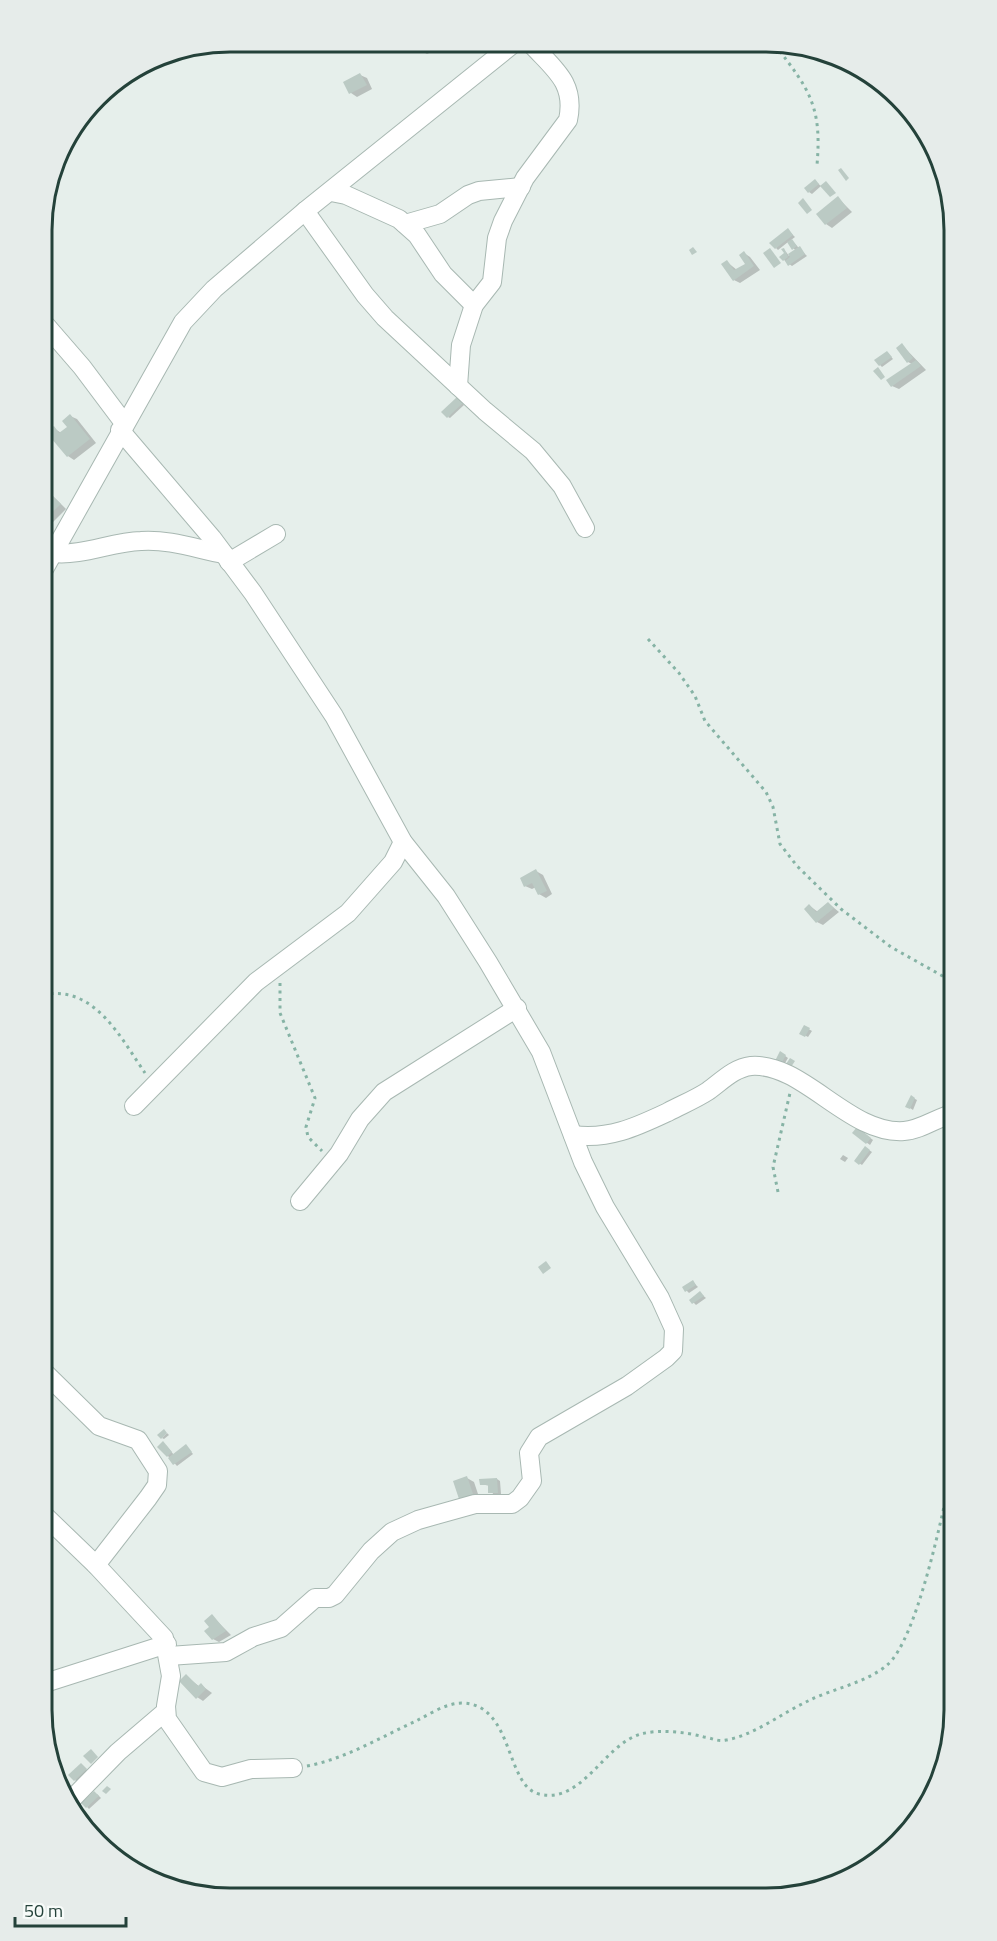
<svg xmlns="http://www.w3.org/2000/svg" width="997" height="1941" font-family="'Titillium Web',sans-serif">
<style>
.shadow{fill:#0003}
.building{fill:#bbcac4}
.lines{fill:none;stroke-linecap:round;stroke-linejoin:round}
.minor-casing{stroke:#a8b8b2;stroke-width:20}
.path{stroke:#86b3a5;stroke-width:3;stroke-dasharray:3 4.5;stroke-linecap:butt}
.minor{stroke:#fff;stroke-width:18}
.rim{fill:none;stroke:#24423a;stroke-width:3}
</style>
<rect width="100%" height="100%" fill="#e6efeb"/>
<g class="shadow">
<polygon points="417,43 451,43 427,54 420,50"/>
<polygon points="360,75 367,78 372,89 357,97 351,93 345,83"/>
<polygon points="815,181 821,186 812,194 809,192"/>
<polygon points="838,198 852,212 832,228 826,224"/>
<polygon points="790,232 795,237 791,240 807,256 792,266 784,260 786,253 784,249 789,256 796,251 788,242 778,250 776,248"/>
<polygon points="744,253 750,257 760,270 740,283 734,280 727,262 737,270 747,264"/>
<polygon points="902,345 926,370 899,389 892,386 912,364 908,362"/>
<polygon points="887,352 893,359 882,367 880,365"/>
<polygon points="460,400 464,405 450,418 448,417"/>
<polygon points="70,416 77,419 96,443 74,460 68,456 54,428 61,433 69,427"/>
<polygon points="43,486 66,509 53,522 49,520 45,524"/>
<polygon points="536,871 543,875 552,894 546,898 539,894 536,887 532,889 525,886"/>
<polygon points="828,903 839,912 823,925 817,922 810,906 818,912"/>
<polygon points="805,1027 812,1031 808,1037 801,1033"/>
<polygon points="781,1053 788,1058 782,1068"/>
<polygon points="911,1097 917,1100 913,1110 907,1106"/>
<polygon points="860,1130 873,1140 870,1145 854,1133"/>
<polygon points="866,1148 872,1152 862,1165 856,1161"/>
<polygon points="843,1155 848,1158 845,1162 840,1159"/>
<polygon points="693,1282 698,1287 689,1293 684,1288"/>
<polygon points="700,1293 706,1298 696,1305 691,1300"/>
<polygon points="167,1433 169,1435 164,1439 162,1438"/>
<polygon points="166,1445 174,1455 186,1446 193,1454 177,1466 168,1456"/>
<polygon points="467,1478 474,1482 479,1497 466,1502 460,1498"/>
<polygon points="497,1479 500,1481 501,1494 493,1494 490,1486 481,1484 481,1480"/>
<polygon points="42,1599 51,1606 46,1612 42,1609"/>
<polygon points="212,1616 231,1635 219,1642 213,1639"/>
<polygon points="186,1676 200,1687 201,1685 212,1693 203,1701 197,1697"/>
<polygon points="84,1767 88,1771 77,1782 75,1780"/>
<polygon points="97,1794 101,1798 89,1809 87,1807"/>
</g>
<g class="building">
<polygon points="416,43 437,43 419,51"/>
<polygon points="360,73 367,85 349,94 343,82"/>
<polygon points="841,168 849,178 846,181 838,170"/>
<polygon points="815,179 819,184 808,193 804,188"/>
<polygon points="826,181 836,193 830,197 820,186"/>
<polygon points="838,196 847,208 825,225 816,214"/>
<polygon points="803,198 812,210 807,214 798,203"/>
<polygon points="788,228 793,235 775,249 769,243"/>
<polygon points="792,239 797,246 792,250 787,242"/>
<polygon points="800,246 805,254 788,266 785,261 790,257 788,254"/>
<polygon points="693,247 697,252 692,255 689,250"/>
<polygon points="770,248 781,263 774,268 763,253"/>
<polygon points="784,248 788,257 783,261 779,257 784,253 781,249"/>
<polygon points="744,251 754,266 733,281 721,264 727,260 734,270 745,264 739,255"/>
<polygon points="902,343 913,358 907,363 896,348"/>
<polygon points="887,351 892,357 879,366 874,360"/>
<polygon points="916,360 921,366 891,387 886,380"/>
<polygon points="878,367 885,377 881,380 873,371"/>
<polygon points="457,397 463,403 447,418 441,412"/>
<polygon points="70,414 90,439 67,457 46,432 54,426 59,433 67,427 62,421"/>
<polygon points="43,487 61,504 45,519 43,518"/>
<polygon points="536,869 547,891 538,895 532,883 524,887 520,878"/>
<polygon points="828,902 834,908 816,923 804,909 809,904 816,912"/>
<polygon points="804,1025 810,1028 805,1037 799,1034"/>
<polygon points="780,1051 786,1055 779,1068 773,1065"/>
<polygon points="790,1058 795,1061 789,1070 784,1067"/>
<polygon points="911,1095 915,1098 910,1109 905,1107"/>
<polygon points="857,1127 871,1138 866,1144 852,1133"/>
<polygon points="865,1146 870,1150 859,1165 854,1161"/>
<polygon points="546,1261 551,1268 543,1274 538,1267"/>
<polygon points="693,1280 696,1285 685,1292 682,1287"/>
<polygon points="700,1291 704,1296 692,1304 689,1300"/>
<polygon points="164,1429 167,1433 161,1439 157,1435"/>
<polygon points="163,1441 172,1452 167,1457 157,1447"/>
<polygon points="186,1444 192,1452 173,1465 168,1458"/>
<polygon points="467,1476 473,1494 459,1499 453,1481"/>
<polygon points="497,1478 498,1493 488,1493 488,1485 480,1485 479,1479"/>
<polygon points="42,1598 49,1604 42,1612"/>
<polygon points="212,1614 226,1631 212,1640 204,1631 209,1627 204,1621"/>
<polygon points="186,1674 198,1686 201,1683 206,1689 196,1699 179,1681"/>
<polygon points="91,1749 98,1757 91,1764 83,1756"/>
<polygon points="81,1763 87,1769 74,1781 68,1775"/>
<polygon points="107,1786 111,1789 106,1794 102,1791"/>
<polygon points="94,1791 99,1796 86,1808 81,1803"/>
</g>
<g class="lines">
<g class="minor-casing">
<g id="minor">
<polyline points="331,192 346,195 399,219 417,235 443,274 474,305"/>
<polyline points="305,211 365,295 385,318 485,411 533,451 562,486 585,528"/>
<polyline points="405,224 440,214 468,195 479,191 521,187"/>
<polyline points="43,322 82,367 124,423"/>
<path d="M458,386l3,-41 13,-40 18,-23 5,-44 6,-17 22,-43 43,-58c8,-37 -14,-51 -37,-76"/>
<polyline points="120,430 212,538 253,593 334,716 403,842 446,896 488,962 541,1052 583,1162 605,1207 660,1298 674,1329 673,1351 666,1358 627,1386 539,1437 529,1453 532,1481 520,1498 512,1504 475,1504 418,1520 392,1532 371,1551 335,1595 329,1598 315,1598 281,1628 253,1637 226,1652 169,1656"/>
<path d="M53,553c30,3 58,-11 88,-12 28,-2 56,8 83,13"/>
<polyline points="229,562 276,534"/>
<polyline points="43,571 183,322 214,289 305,211 513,44"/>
<polyline points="134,1106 256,982 348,913 393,862 403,842"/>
<path d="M573,1135c36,5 63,-8 95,-23 13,-7 28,-13 40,-21 14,-10 26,-23 43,-25 52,-4 98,69 153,65 17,-1 34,-14 51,-18"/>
<polyline points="300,1201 339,1154 360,1119 384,1092 517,1008"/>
<polyline points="42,1370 99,1426 138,1440 158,1471 157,1485 148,1498 96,1565"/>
<polyline points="42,1513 96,1565 164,1638 171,1676 166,1706 167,1719 204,1772 222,1777 251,1769 293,1768"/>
<polyline points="42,1684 167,1644"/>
<polyline points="71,1800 118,1752 166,1711"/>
</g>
</g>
<g class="path">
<path d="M775,45c35,45 47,62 42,120"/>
<polyline points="648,639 679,673 695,696 705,721 766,792 773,807 780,844 797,866 841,909 891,947 955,983"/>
<polyline points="280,983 280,1013 315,1098 306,1127 308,1137 322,1151"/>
<path d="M43,995c51,-11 78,43 102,78"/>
<polyline points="778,1192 773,1167 790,1093"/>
<path d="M307,1766c38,-7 74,-29 109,-45 14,-7 30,-18 46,-18 52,1 43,83 77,91 43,11 65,-50 102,-60 18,-5 45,-2 63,3 8,1 14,5 22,3 29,-5 56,-27 82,-39 24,-12 57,-18 78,-35 31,-24 57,-155 66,-196"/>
</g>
<use href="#minor" class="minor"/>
</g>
<path d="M0 0H997V1941H0ZM230 52H766A178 178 0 0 1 944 230V1710A178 178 0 0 1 766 1888H230A178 178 0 0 1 52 1710V230A178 178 0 0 1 230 52Z" fill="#e6ecea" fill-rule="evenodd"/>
<path class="rim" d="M230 52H766A178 178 0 0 1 944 230V1710A178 178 0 0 1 766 1888H230A178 178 0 0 1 52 1710V230A178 178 0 0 1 230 52Z"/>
<path d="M15 1917v9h111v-9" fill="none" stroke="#24423a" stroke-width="3"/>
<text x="24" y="1917" font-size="18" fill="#24423a" stroke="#f7fbf9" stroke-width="4.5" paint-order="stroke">50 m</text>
</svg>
